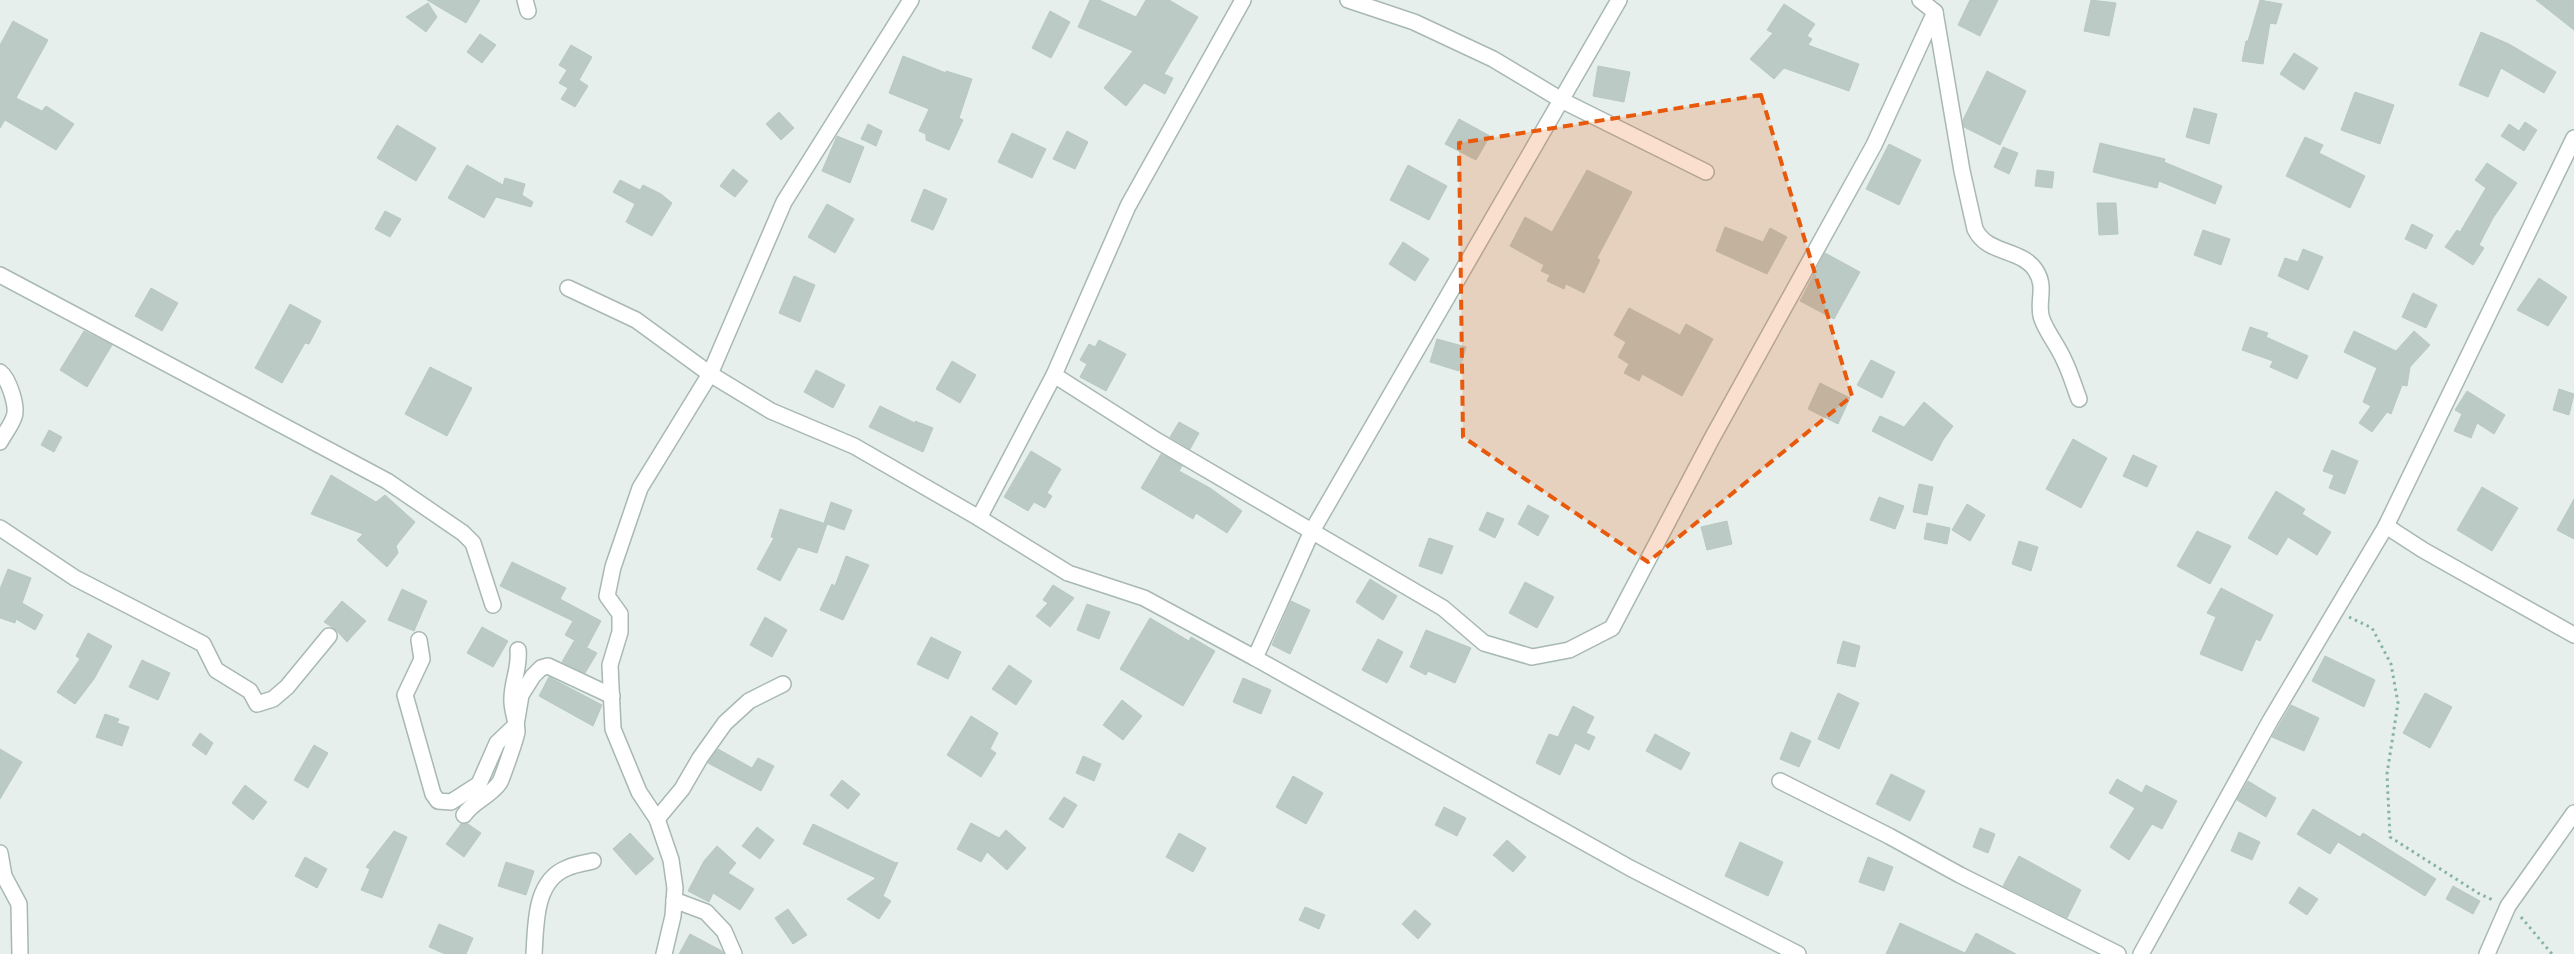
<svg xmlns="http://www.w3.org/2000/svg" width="2574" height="954" font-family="'Fira Sans',sans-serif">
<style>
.building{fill:#bbcac4;stroke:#b8c9c2}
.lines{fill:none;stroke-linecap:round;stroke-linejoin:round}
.street-casing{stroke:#a8b8b2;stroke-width:18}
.path{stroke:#86b3a5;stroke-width:3;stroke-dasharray:2.5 4;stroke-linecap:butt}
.street{stroke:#fff;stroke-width:15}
.marked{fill:#e8590c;fill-opacity:0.2;stroke:#e8590c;stroke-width:4;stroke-dasharray:10 6;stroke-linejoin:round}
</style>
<rect width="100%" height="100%" fill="#e6efeb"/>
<g class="building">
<polygon points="427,0 480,0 466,23"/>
<polygon points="1090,0 1099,0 1136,17 1146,0 1169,0 1198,17 1164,74 1173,78 1165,94 1144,83 1126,106 1104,88 1133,51 1078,27"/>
<polygon points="1970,0 1998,0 1980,36 1958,25"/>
<polygon points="2091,0 2116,3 2109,36 2084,31"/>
<polygon points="2260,0 2282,4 2276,24 2270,23 2263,64 2242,61 2246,41 2248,41"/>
<polygon points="2536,0 2574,0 2574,30"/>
<polygon points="428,3 437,17 426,32 406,17"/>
<polygon points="1784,4 1815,24 1807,36 1812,39 1808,45 1859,64 1849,91 1784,68 1774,79 1750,59 1773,33 1767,30"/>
<polygon points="1050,11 1070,22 1051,58 1032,48"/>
<polygon points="13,21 48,40 16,98 42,111 46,106 74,124 56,150 5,120 0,128 0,45"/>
<polygon points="2481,32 2509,44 2556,72 2544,93 2501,68 2488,97 2459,85"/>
<polygon points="480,34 496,45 482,63 467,52"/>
<polygon points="571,45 592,57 579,80 588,86 575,107 561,99 568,88 559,83 567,70 559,65"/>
<polygon points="2294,53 2318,68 2304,90 2280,74"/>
<polygon points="903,56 946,73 946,71 972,79 959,118 963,120 949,150 926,140 926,134 919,131 929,109 889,93"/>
<polygon points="1598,66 1630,72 1624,102 1593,96"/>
<polygon points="1987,71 2026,91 2000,145 1964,127 1963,120"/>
<polygon points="2355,92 2394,105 2380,144 2341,130"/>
<polygon points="2194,108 2217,114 2209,144 2186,137"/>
<polygon points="779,112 794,128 781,140 766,124"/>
<polygon points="1459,119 1490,136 1476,160 1445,144"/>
<polygon points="2525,122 2537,130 2524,151 2501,136 2509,124 2519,131"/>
<polygon points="868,124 882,131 876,146 861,139"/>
<polygon points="397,125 436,148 416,181 377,158"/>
<polygon points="1067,131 1088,142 1075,169 1053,159"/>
<polygon points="1012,133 1046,149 1032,178 998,162"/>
<polygon points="837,136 864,147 850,183 822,171"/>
<polygon points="2305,137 2323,145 2319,153 2365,176 2350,208 2286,176"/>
<polygon points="2100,143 2165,159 2164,162 2222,186 2215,204 2159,181 2157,188 2093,172"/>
<polygon points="1889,144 1921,160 1899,205 1866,189"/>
<polygon points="2003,147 2018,153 2009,174 1994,167"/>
<polygon points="2487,163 2517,183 2493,218 2479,245 2484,248 2473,265 2445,247 2457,230 2460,232 2486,188 2475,180"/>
<polygon points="467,165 503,185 505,178 525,184 522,195 533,202 531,207 496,197 484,218 448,198"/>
<polygon points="1408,165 1447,186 1429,220 1390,200"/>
<polygon points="733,169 748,181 735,197 720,186"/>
<polygon points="1587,170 1632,192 1597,258 1600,260 1584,293 1566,284 1564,289 1547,281 1550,275 1541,271 1544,265 1510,246 1525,217 1552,232"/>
<polygon points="2037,170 2054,172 2052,188 2035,186"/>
<polygon points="620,180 640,190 643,185 661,194 672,203 652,236 626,222 635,204 613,192"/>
<polygon points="924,189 947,199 933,230 911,221"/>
<polygon points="2097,203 2116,203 2118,234 2099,235"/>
<polygon points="827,204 854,219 835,253 808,237"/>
<polygon points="385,211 401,219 390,237 375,229"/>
<polygon points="2412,224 2433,235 2426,249 2405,239"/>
<polygon points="1725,227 1763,242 1770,228 1787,237 1767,274 1716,251"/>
<polygon points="2203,230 2230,239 2221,265 2194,255"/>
<polygon points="1403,242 1429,259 1415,281 1389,264"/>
<polygon points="2303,249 2323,257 2308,290 2278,276 2285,258 2298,262"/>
<polygon points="1825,253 1860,272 1834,319 1800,301"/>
<polygon points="794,276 815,285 800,322 779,313"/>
<polygon points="2539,278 2567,297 2548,326 2517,310"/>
<polygon points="151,288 178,303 162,331 135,316"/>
<polygon points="2413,293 2437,305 2426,328 2402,317"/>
<polygon points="290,304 321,321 309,344 305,343 282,383 255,368"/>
<polygon points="1629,308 1680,335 1686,324 1713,339 1682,396 1642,374 1639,381 1624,373 1629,364 1618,357 1626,342 1614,335"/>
<polygon points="2250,327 2268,333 2266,337 2308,356 2297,379 2270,367 2273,361 2242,350"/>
<polygon points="84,331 112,345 87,387 60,370"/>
<polygon points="2354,331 2396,351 2414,331 2430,345 2410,367 2407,386 2402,385 2391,414 2387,412 2372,432 2359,423 2371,406 2363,402 2377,368 2344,352"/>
<polygon points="1437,339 1466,347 1459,371 1430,362"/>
<polygon points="1099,340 1126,354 1106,391 1080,377 1087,364 1080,360 1089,344 1095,347"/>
<polygon points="1871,360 1895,372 1882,398 1857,385"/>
<polygon points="952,361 976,375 960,403 936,389"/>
<polygon points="430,367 472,388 447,436 405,414"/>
<polygon points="816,370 845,385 833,408 804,392"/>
<polygon points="1820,383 1850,398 1838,424 1808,409"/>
<polygon points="2559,389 2574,394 2569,415 2553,410"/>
<polygon points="2467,391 2505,415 2494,434 2477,423 2471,438 2454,431 2462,414 2455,410"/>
<polygon points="1924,402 1953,426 1943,440 1932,461 1872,431 1880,416 1904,427"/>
<polygon points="880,406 915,423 915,421 933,428 923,452 869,427"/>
<polygon points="1179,422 1199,433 1190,449 1170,437"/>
<polygon points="49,430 62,437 54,452 41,445"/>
<polygon points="2073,439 2107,458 2081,508 2046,489"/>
<polygon points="2332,450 2358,461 2345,494 2329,488 2334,475 2323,471"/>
<polygon points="1031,451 1061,469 1047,493 1052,496 1045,508 1034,502 1028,511 1004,497"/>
<polygon points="1161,454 1182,466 1179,471 1210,488 1242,511 1227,533 1196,513 1193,519 1141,488"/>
<polygon points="2133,455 2157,466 2147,487 2123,476"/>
<polygon points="331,475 376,502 385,495 415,522 396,546 398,553 387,567 357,540 363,534 311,514"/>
<polygon points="1919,484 1933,487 1927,515 1913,512"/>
<polygon points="2482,487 2518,508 2492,551 2457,530"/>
<polygon points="2276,491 2305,509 2302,514 2331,532 2317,555 2288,537 2277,555 2248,538"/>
<polygon points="1879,497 1904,506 1895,529 1870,520"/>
<polygon points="2574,499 2574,539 2557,530"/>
<polygon points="831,502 852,510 844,530 827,524 817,553 798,547 780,581 757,569 774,538 771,537 780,509 826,524 824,523"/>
<polygon points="1967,504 1985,515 1970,541 1952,530"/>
<polygon points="1528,505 1549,516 1538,536 1518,524"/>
<polygon points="1487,512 1504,519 1495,538 1479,530"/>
<polygon points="1727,521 1732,544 1707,550 1701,527"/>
<polygon points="1927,523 1950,528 1947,544 1924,539"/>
<polygon points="2197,531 2231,546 2210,584 2177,566"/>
<polygon points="1429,538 1453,546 1442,574 1419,566"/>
<polygon points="2019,541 2038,547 2031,571 2012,564"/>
<polygon points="846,556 869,565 843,620 820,610 832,584 835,586"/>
<polygon points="512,562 566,588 560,599 601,621 587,647 565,635 573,621 500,586"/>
<polygon points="8,569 31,578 22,603 43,615 35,630 16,619 15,623 0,618 0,589"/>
<polygon points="1370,579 1397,596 1383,620 1356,602"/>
<polygon points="1525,582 1554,597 1537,628 1509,613"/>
<polygon points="1053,585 1074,598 1050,627 1036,616 1048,603 1043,600"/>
<polygon points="2221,588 2273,615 2260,641 2256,639 2242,671 2200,654 2216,617 2207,613"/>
<polygon points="402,589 427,601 414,631 388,620"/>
<polygon points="342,601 366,621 347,642 335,629 324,622"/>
<polygon points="1291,601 1310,610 1290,654 1272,645"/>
<polygon points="1087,604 1110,612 1099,639 1077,630"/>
<polygon points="765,617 787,630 772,657 750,645"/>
<polygon points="1150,618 1189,641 1191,637 1215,651 1183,706 1120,669"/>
<polygon points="482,627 508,641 493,667 467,653"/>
<polygon points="1426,630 1471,648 1455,683 1428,671 1426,675 1410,667"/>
<polygon points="88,633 112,646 94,679 75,704 57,692 80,659 76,656"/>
<polygon points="931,637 961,652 948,679 917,664"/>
<polygon points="1378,639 1403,652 1387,683 1362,670"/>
<polygon points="574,641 597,653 585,673 562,662"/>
<polygon points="1843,641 1860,646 1855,667 1837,663"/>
<polygon points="2325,656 2375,680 2364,707 2312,681"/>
<polygon points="142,660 170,673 158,700 129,687"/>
<polygon points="1009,665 1032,681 1016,705 992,689"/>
<polygon points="549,677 602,705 593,726 539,696"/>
<polygon points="1243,678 1271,690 1261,714 1233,702"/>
<polygon points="1838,693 1859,703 1839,749 1818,739"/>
<polygon points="2425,693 2452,707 2430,748 2403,733"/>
<polygon points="1122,700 1142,716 1123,740 1103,725"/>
<polygon points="2291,705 2319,718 2304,751 2272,737"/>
<polygon points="1573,706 1594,717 1586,733 1595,737 1589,750 1575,743 1560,775 1536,763 1549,734 1558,737"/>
<polygon points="105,714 119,719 117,723 129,727 122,746 96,737"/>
<polygon points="971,716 998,733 990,749 996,753 981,777 947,755"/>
<polygon points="1791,732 1811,741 1799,767 1780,759"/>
<polygon points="200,733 213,743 206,755 192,745"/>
<polygon points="1655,734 1690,753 1681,770 1646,751"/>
<polygon points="314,745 328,753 308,788 294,780"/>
<polygon points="0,749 22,762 0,799"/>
<polygon points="718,749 752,768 758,758 774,766 761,791 708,763"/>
<polygon points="1083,756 1101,764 1094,781 1076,773"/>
<polygon points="1891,774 1925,791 1910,821 1876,804"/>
<polygon points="1293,776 1323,793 1306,824 1276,807"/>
<polygon points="2117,779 2142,793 2146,785 2177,801 2162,829 2152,824 2129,860 2110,847 2135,808 2109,793"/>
<polygon points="842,780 860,794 848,809 830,795"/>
<polygon points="2248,781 2276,798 2266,817 2237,800"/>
<polygon points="245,785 267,802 253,820 232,803"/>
<polygon points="1064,797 1077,805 1063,828 1049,819"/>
<polygon points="1444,807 1466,818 1457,836 1435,825"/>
<polygon points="2313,809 2360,837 2363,833 2436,879 2425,896 2338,842 2330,854 2297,834"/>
<polygon points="971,823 999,838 1006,830 1026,848 1007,870 987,852 981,862 957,849"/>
<polygon points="461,824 468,824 481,833 464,857 446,844"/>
<polygon points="813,824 896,863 898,862 883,896 891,901 879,919 847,899 876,878 803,844"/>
<polygon points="757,827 774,840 760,859 742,846"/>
<polygon points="1980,828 1995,834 1988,853 1973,847"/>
<polygon points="394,831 407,837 382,898 361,890 370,869 366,867"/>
<polygon points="2239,832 2260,842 2252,860 2231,851"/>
<polygon points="630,833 654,859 636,875 613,849"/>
<polygon points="1179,833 1206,848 1193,872 1166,857"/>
<polygon points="1507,840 1526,857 1513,872 1493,855"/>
<polygon points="1740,842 1783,862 1768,896 1725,876"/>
<polygon points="717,846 736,863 728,873 754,889 740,910 713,893 709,902 688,891 704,861"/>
<polygon points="2019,856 2081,890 2067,918 2003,886"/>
<polygon points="305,857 327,869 317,888 295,876"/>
<polygon points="1868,857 1893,867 1884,891 1859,882"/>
<polygon points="506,862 534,871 526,895 498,886"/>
<polygon points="2453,886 2480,901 2473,914 2446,899"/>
<polygon points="2299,887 2318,899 2307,915 2289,903"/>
<polygon points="1305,907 1325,915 1319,929 1299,920"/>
<polygon points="788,909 807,935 793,944 775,918"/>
<polygon points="1415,910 1431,924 1418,939 1402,924"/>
<polygon points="1900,923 1965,953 1976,933 2016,954 1886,954"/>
<polygon points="439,924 473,938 466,954 445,954 429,947"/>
<polygon points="690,934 722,951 724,954 679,954"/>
</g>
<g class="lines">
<g class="street-casing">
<g id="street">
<polyline points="525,0 528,11"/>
<polyline points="1243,0 1128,206 1054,375 979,518 1068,573 1144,598 1255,658 1312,531 1619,0"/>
<polyline points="1348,0 1414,22 1493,59 1563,101 1706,172"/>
<path d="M1920,0l15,12 27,159 13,58c12,26 47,19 61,42 11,17 0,33 6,48 5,14 16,27 22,41 6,12 10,26 15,39"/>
<polyline points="0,275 387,481 463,533 473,543 493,605"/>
<polyline points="568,288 636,320 710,374 771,411 854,446 979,518"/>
<path d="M0,372c9,7 18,35 14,45 -3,9 -10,17 -14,25"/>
<polyline points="1054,375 1156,440 1443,608 1484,643 1532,657 1569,650 1612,628 1711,440 1874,145 1935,12"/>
<polyline points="2386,526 2423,550 2574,635"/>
<polyline points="0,528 75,578 203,644 216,670 250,691 257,704 273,699 287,687 329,636"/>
<polyline points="419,640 422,659 405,695 433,794 438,801 451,802 479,784 497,743 516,725 521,695 533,676 541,668 548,666 612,696"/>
<polyline points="1255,658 1630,868 1798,954"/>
<polyline points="1780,781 1889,836 1960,875 2118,954"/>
<path d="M464,815c10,-15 26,-18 36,-33 2,-4 17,-46 17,-50 0,-11 -6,-22 -5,-34 0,-16 8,-31 6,-48"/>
<polyline points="657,819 682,789 700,758 725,723 749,701 783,684"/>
<polyline points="0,853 4,876 19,904 20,954"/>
<polyline points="674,900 706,912 724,931 734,954"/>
<path d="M534,954c2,-29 0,-73 33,-86 8,-4 18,-5 26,-7"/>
<polyline points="664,954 673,916 675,888 671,860 657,819 639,792 613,729 610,665 620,632 620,614 607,596 613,567 640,488 710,374 784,202 911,0"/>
<polyline points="2141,954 2270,721 2386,526 2574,138"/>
<polyline points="2487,954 2508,906 2574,813"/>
</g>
</g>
<g class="path">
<polyline points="2349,617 2372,628 2391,664 2398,703 2387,774 2390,837 2478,893 2495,901"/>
<polyline points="2521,917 2552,954"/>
</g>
<use href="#street" class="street"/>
</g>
<path class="marked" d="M1761,95l91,301 -204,166 -185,-125 -4,-294z"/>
</svg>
